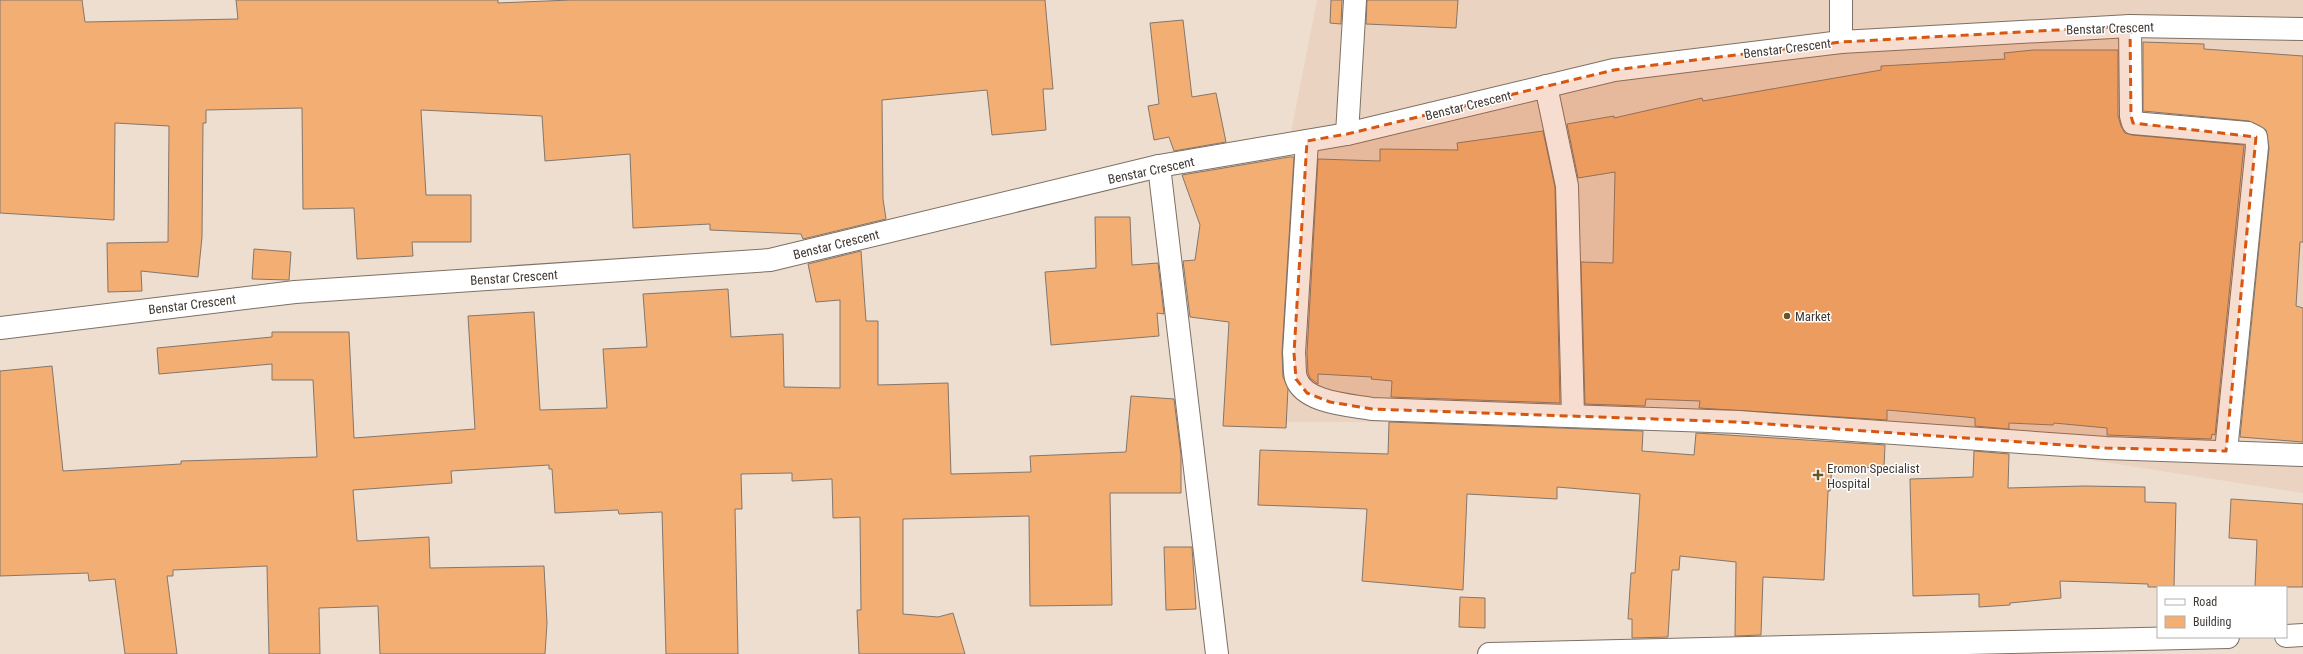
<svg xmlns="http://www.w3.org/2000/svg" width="2303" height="654" font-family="'Roboto Condensed',sans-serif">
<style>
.built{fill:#ead3c0}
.building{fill:#f3ae73;stroke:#85766a}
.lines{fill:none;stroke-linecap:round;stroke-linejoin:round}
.street-casing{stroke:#7e7064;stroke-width:24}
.street{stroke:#fff;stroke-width:22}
.marked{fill:#d75610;fill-opacity:0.2;stroke:#d75610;stroke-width:3;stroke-dasharray:8 5;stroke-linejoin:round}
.poi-dot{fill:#6a5423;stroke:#fff;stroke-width:1.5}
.labels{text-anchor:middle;stroke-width:3;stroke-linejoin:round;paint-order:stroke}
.street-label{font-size:13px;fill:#403934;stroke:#fff}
.poi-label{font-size:13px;fill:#403934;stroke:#fff;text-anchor:start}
</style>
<rect width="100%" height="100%" fill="#eeded0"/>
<polygon class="built" points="1317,0 2303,0 2303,493 1956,439 1623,422 1267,422 1276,209"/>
<g class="building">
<polygon points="0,0 82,0 85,22 238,19 236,0 498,0 498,3 571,0 1045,0 1053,89 1043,89 1046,130 992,135 987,90 882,100 883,199 886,219 803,239 801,234 710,230 710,224 633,228 630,154 545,161 542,116 421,110 426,195 471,195 471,242 412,242 413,256 357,259 354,208 303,209 302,108 206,110 206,123 203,123 202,237 198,277 141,271 142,291 108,292 107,243 168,242 169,126 115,123 114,220 0,213"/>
<polygon points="1331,0 1342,0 1341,24 1330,23"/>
<polygon points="1367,0 1458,0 1456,28 1366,24"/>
<polygon points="1183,20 1192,97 1216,93 1226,142 1174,151 1169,137 1154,140 1148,106 1159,104 1150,23"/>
<polygon points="2143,42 2204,44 2204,49 2303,56 2303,242 2300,242 2296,306 2303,308 2303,442 2240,437 2269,148 2266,130 2249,121 2143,111"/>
<polygon points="2033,50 2118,50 2118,116 2121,126 2125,133 2132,135 2244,145 2215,435 2212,434 2211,439 2107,435 2107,428 2054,423 2053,425 2009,423 2009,429 1975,426 1975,418 1966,417 1887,410 1887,420 1699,408 1700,401 1646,399 1645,406 1585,404 1581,262 1613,263 1615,172 1578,178 1567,124 1614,116 1614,118 1702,98 1703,101 1881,70 1881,66 2005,59 2004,53"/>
<polygon points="1543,131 1555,187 1560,403 1391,397 1392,381 1371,379 1372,377 1318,374 1318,384 1310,378 1308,373 1307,353 1318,159 1380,161 1380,149 1458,150 1457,143"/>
<polygon points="1289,157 1294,157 1282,352 1283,377 1288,388 1286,428 1223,426 1229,322 1190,317 1183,261 1195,260 1200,225 1182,175"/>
<polygon points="1095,217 1130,217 1132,265 1158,263 1164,314 1157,313 1159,336 1051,345 1045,272 1096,268"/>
<polygon points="254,249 291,252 289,280 252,279"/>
<polygon points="861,251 866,321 878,321 878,385 948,383 951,474 1031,472 1030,456 1126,452 1131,396 1174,399 1181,455 1181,493 1110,493 1112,605 1030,606 1029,516 903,519 903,614 938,617 953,613 965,654 859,654 857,610 861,610 860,517 833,518 832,479 792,481 792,473 741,474 742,509 735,509 738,654 666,654 662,512 619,514 618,510 555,513 552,469 549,469 549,465 451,471 452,483 353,490 357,541 429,537 430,568 544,566 547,623 545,654 380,654 378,606 319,608 320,654 269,654 267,566 173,570 173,576 167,576 177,654 125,654 115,579 89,581 88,573 0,576 0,371 52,366 63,471 181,464 181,461 317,457 313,380 272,380 272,364 159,374 157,348 272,337 272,332 349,332 354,438 475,429 468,316 534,312 540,410 607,408 603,349 647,347 643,294 728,289 731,337 783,334 784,387 840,388 840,300 816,302 808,264"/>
<polygon points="1389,422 1643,431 1642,451 1694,455 1696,433 1885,445 1884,468 1832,466 1830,491 1828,491 1824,580 1763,577 1761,635 1735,636 1736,562 1680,556 1679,570 1672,570 1668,637 1632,638 1632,619 1628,619 1631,573 1635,573 1640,494 1557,487 1557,499 1467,494 1463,590 1362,581 1367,509 1258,505 1260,450 1388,454"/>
<polygon points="1974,451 2009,454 2008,488 2084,486 2145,487 2145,502 2176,503 2174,587 2148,587 2148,584 2060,581 2061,598 2010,603 2010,605 1979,607 1979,594 1913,596 1910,479 1973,477"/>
<polygon points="2231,499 2303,504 2303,587 2255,587 2257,540 2229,538"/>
<polygon points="1164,547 1192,547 1196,609 1166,610"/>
<polygon points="1460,597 1485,598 1485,628 1459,627"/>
</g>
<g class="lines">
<g class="street-casing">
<g id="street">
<polyline points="1841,0 1841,42"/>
<polyline points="2130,26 2131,116 2133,123 2248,133 2256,137 2257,147 2226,451"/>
<polyline points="1546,86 1567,186 1573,416"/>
<polyline points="1347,134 1355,0"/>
<path d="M1307,141l-13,212c1,8 0,18 2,25 8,25 54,27 76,31l367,13 367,26 197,7"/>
<polyline points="1159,166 1217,654"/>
<polyline points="0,328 295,292 770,260 1159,166 1347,134 1614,70 1841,42 2130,26 2303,29"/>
<polyline points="2286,636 2303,635"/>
<polyline points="1489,654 2228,637"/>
</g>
</g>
<use href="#street" class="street"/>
</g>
<path class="marked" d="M2130,26l1,90 2,7 123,14 -30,314 -120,-3 -367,-26 -367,-13 -42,-7 -23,-9 -11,-14 -2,-26 13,-212 40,-7 267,-64 227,-28z"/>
<g class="poi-dot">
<circle cx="1787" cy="316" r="4"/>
<path d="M1816 469h4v4h4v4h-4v4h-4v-4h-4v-4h4z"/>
</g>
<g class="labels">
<g class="street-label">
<text transform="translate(2110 28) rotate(-2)" y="5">Benstar Crescent</text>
<text transform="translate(1787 48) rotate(-7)" y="5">Benstar Crescent</text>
<text transform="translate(1468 105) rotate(-14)" y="5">Benstar Crescent</text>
<text transform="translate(1151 170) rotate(-12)" y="5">Benstar Crescent</text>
<text transform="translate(836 244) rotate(-14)" y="5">Benstar Crescent</text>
<text transform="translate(514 277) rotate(-4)" y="5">Benstar Crescent</text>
<text transform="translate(192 304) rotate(-7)" y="5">Benstar Crescent</text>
</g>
<g class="poi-label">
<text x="1795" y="321">Market</text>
<text x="1827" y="473">Eromon Specialist<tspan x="1827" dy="15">Hospital</tspan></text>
</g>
</g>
<rect x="2157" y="586" width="130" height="52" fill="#ffffff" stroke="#b3b0ae"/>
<rect x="2165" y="599" width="20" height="6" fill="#ffffff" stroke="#b3b0ae"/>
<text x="2193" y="606" font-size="12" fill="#403934">Road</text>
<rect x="2165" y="616" width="20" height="12" fill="#f3ae73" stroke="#b3b0ae"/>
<text x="2193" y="626" font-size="12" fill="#403934">Building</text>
</svg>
